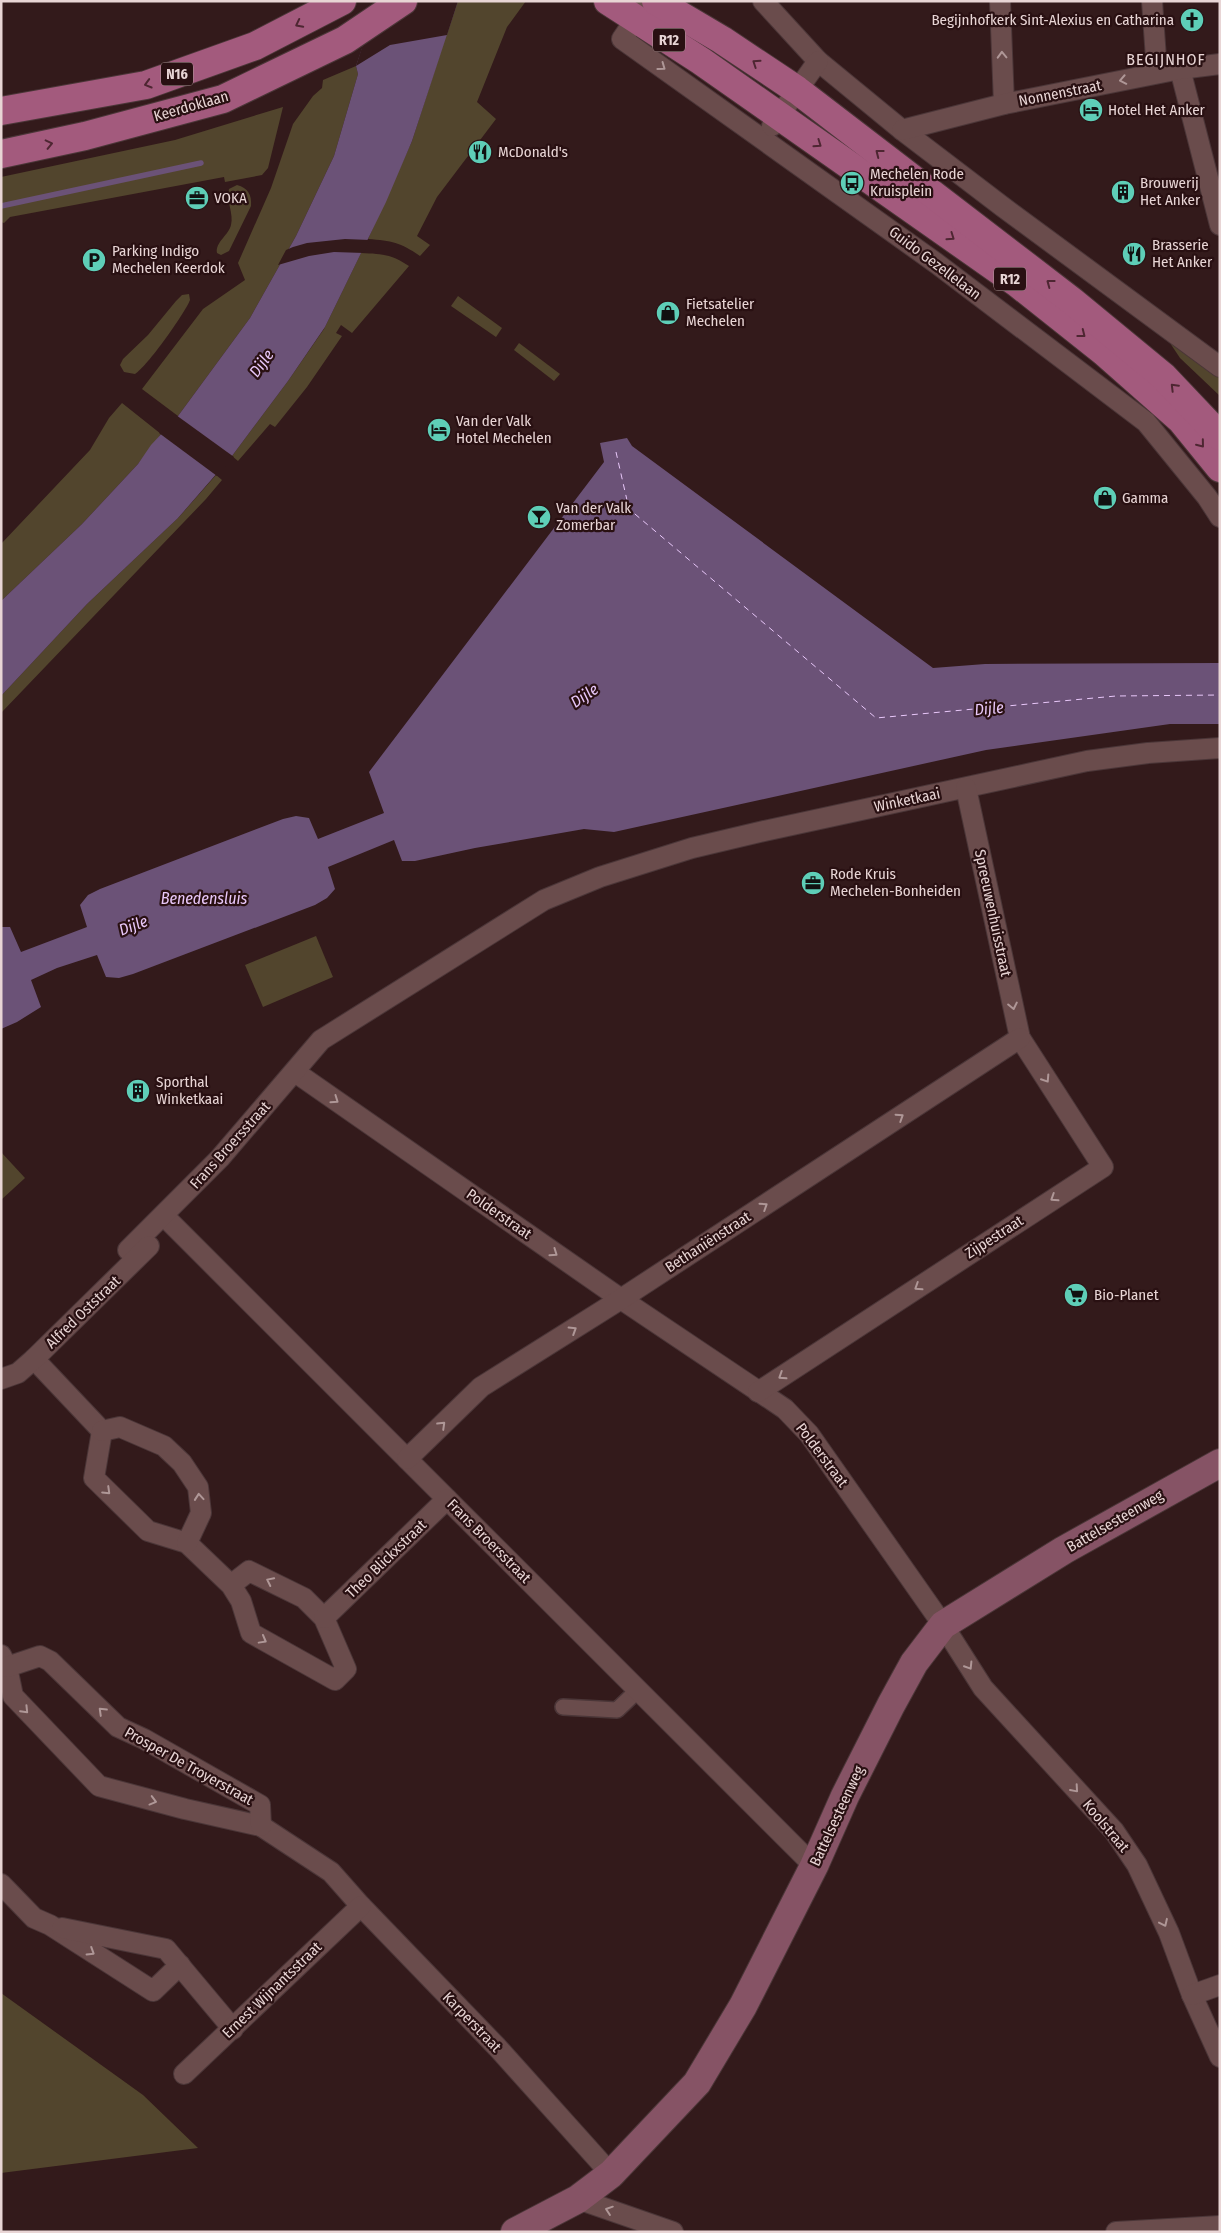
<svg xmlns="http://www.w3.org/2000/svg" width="1221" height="2233" font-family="'Fira Sans Condensed',sans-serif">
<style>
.green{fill:#52452d}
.water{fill:#6b5277}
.pier{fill:#331a1b}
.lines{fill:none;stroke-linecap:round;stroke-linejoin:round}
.stream{stroke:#6b5277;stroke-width:5.5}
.ferry{stroke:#e9c8fa;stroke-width:1;stroke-dasharray:6 5;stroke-linecap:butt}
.pedestrian-casing{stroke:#4b3638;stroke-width:18}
.minor-casing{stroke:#4b3638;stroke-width:22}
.secondary-casing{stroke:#4b3638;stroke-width:30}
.primary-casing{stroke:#4b3638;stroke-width:30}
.pedestrian{stroke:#6a4c4c;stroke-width:15}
.minor{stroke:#6a4c4c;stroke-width:20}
.secondary{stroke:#865365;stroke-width:28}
.primary{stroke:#a35a7d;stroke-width:28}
.oneway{stroke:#4e2632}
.oneway2{stroke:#af9797}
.labels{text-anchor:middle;stroke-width:4.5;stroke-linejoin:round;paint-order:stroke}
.shield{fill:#291012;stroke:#af9a9a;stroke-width:1}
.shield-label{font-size:14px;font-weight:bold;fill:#e8d5d5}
.poi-label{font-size:15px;fill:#e8d5d5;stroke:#291012;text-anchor:start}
.street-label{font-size:15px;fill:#e8d5d5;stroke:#291012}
.neighbourhood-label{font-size:16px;letter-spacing:1px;fill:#e8d5d5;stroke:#291012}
.water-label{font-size:16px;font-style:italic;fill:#e9c8fa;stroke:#291012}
</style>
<rect width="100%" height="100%" fill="#331a1b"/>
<g class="green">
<path d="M457,1h69l-19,26 -30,75 19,17 -59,78 -20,39 13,9 -10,11c-20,-14 -28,-15 -52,-17l44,-98z"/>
<polygon points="356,66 358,74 334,156 296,236 250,318 178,416 142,389 203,309 245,280 238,263 271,188 293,124 313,96 322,88 323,80"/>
<polygon points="283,107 268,168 262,175 225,182 224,177 10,217 4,223 1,222 1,177 175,140"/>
<path d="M237,185c11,3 15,10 14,21l-22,45 -8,4 -4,-2c-2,-11 12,-18 14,-28 3,-11 -5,-24 -2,-36z"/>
<path d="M361,253c21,1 30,1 48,13l-57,67 -11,-8 -5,8 6,3 -35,51 -32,40 -5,-3 -32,37 -6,-5 56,-75 36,-52z"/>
<path d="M189,294l1,6c-5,13 -43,67 -55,74l-11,-2 -4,-7 3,-6 25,-24 28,-34 6,-6z"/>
<polygon points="458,296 502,328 496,337 451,306"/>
<polygon points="519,343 560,374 554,381 514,350"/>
<polygon points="1170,343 1220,377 1220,396 1180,358"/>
<polygon points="122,403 161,434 138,464 82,524 1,601 1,544 90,450 109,418"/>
<polygon points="216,475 222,480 206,499 1,713 1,696 87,604 179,517"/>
<polygon points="316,936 333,977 263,1007 245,965"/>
<polygon points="1,1152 25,1178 1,1200"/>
<polygon points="1,1993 143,2095 198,2148 1,2173"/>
</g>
<g class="water">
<polygon points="378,1 458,1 412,141 386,202 325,327 288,381 232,456 178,518 87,604 1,696 1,601 82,524 138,464 151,445 178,416 250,318 296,236 334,156 358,74 356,66"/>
<polygon points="627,438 632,446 933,668 985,664 1220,663 1220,724 1170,724 986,750 614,832 584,829 475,848 415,861 402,861 394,840 328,867 335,889 327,898 315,905 133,974 119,978 106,977 97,955 57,968 31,980 41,1007 17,1022 1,1029 1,927 10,927 21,952 87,927 80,905 88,895 100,889 283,819 296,816 309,818 318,839 384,813 369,772 604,462 600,443"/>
</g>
<g class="pier">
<polygon points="377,1 458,1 447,35 390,45 356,66"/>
<polygon points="345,239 370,240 364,253 334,252 309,256 278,265 286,250 293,247 307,243"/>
<polygon points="176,415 234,457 217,476 159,433"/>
</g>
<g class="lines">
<polyline class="stream" points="1,206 201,163"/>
<polyline class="ferry" points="616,452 629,509 876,718 1116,696 1220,695"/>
<g class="pedestrian-casing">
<polyline id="pedestrian" points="563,1707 617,1710 638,1690"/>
</g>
<g class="minor-casing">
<g id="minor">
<polyline points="648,1 622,39 936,263 1146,422 1207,497 1220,517"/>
<polyline points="763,1 818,61 902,130 1003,207 1220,367"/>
<polyline points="1000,1 1004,104"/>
<polyline points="1152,1 1157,73"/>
<polyline points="1180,69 1220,225"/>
<polyline points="772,126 818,61"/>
<polyline points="902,130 1004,104 1180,69 1220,64"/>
<polyline points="295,1072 621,1299 785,1409 809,1434 943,1625 983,1688 1114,1831 1137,1865 1169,1933 1192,1995 1220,2057"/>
<polyline points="164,1216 814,1866"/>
<polyline points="128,1250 220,1158 321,1040 544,900 600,877 692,848 764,831 1087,761 1148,753 1220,748"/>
<polyline points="34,1359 102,1431"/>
<polyline points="1,1379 18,1373 34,1359 149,1246"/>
<polyline points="758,1392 1103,1167 1020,1038 966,788"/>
<polyline points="102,1431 94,1478 148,1531 187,1543 231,1585 241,1601 251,1633 335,1680 346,1669 324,1618 304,1598 249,1571 231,1585"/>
<polyline points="102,1431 120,1427 164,1446 182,1463 198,1487 201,1513 187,1543"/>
<polyline points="407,1459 481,1387 621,1299 1020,1038"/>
<polyline points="324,1618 447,1499"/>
<polyline points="1,1655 7,1667 13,1696 99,1786 185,1809 261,1826 331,1872 361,1906 497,2047 611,2174"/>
<polyline points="7,1667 40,1656 50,1661 118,1727 144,1739 260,1805 261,1826"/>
<polyline points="1,1884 34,1918 50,1925 153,1991 180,1965"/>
<polyline points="62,1928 166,1949 233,2029"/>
<polyline points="1192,1995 1220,1985"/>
<polyline points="184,2074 361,1906"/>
<polyline points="578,2199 673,2232"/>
<polyline points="1116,2232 1220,2226"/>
</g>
</g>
<g class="secondary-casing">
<polyline id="secondary" points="515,2232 578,2199 611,2174 697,2083 743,2006 814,1866 845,1796 891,1705 914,1663 943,1625 1064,1550 1220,1463"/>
</g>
<g class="primary-casing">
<g id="primary">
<polyline points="608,1 701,61 1017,283 1104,352 1181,420 1220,468"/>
<polyline points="656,1 722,40 797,90 1072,301 1163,376 1220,436"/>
<polyline points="1,111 146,85 255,46 342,1"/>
<polyline points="1,154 85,136 223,99 345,40 403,1"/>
</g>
</g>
<use href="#pedestrian" class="pedestrian"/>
<use href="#minor" class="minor"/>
<use href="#secondary" class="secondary"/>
<use href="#primary" class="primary"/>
</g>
<defs><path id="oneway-chevron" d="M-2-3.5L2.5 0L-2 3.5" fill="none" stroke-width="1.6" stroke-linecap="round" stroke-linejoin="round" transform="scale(1.25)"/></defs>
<g class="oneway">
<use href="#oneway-chevron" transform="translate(299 24) rotate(153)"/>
<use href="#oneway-chevron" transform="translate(756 63) rotate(-146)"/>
<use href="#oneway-chevron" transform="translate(148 84) rotate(164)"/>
<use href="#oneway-chevron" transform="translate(49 144) rotate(-13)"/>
<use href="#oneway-chevron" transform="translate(818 144) rotate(35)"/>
<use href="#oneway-chevron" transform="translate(879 153) rotate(-142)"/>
<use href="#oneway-chevron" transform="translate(951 237) rotate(35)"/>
<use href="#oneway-chevron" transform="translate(1050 283) rotate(-143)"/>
<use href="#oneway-chevron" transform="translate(1082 334) rotate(38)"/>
<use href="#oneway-chevron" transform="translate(1174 387) rotate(-135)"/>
<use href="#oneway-chevron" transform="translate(1201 444) rotate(51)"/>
</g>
<g class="oneway2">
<use href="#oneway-chevron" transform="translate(1002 55) rotate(-92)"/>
<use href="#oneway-chevron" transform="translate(662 67) rotate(36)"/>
<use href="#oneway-chevron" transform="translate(1123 80) rotate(169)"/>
<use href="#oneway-chevron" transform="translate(1013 1006) rotate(78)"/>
<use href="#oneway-chevron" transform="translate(1046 1079) rotate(57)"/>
<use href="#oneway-chevron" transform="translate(335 1100) rotate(35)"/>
<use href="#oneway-chevron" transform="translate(900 1117) rotate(-33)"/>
<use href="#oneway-chevron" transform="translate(1054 1198) rotate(147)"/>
<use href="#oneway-chevron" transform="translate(764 1206) rotate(-33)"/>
<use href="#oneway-chevron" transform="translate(554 1253) rotate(35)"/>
<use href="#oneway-chevron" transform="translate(918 1287) rotate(147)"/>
<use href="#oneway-chevron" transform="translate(573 1330) rotate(-32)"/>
<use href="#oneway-chevron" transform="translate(782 1376) rotate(147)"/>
<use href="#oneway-chevron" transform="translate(442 1425) rotate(-44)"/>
<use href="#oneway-chevron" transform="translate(107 1491) rotate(44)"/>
<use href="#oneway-chevron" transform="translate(199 1497) rotate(-95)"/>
<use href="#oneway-chevron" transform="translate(270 1581) rotate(-154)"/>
<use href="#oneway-chevron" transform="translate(263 1640) rotate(29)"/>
<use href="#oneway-chevron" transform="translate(969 1666) rotate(58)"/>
<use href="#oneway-chevron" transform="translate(25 1710) rotate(46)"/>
<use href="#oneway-chevron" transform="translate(102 1711) rotate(-136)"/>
<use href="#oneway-chevron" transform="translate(1075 1789) rotate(49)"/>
<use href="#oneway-chevron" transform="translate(153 1801) rotate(15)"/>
<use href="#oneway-chevron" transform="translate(1164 1923) rotate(65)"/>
<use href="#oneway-chevron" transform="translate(91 1952) rotate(32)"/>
<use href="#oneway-chevron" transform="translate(609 2210) rotate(-161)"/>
</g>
<defs>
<g id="church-disc" transform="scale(1.25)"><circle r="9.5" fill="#5eceb7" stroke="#291012"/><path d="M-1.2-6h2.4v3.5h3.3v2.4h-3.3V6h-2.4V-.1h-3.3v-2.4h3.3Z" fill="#111"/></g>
<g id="hotel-disc" transform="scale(1.25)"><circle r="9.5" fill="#5eceb7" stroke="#291012"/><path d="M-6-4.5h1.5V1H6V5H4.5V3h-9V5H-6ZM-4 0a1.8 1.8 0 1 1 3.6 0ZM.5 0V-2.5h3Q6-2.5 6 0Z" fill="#111"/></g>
<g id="restaurant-disc" transform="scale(1.25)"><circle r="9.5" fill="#5eceb7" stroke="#291012"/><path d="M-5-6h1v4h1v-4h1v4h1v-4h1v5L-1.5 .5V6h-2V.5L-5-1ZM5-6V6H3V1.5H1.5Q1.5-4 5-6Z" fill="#111"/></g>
<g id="bus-disc" transform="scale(1.25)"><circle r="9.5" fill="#5eceb7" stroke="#291012"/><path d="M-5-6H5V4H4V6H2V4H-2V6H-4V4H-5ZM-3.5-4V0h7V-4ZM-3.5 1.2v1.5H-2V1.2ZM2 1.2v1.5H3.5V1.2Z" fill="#111"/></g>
<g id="building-disc" transform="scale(1.25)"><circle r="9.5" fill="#5eceb7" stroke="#291012"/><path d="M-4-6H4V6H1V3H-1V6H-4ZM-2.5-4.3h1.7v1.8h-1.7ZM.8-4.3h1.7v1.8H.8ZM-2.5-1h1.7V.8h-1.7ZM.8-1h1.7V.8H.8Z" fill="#111"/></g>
<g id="office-disc" transform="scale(1.25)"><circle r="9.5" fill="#5eceb7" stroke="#291012"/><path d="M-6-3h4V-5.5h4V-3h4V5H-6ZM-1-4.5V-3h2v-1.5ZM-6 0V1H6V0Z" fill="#111"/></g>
<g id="parking-disc" transform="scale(1.25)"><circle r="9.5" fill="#5eceb7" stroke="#291012"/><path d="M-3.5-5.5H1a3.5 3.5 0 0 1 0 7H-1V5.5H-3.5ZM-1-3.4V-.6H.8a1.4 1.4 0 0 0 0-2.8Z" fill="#111"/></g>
<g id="shop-disc" transform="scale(1.25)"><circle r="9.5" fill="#5eceb7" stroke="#291012"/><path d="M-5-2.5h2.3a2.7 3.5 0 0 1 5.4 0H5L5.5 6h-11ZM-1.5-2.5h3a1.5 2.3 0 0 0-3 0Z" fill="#111"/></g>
<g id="bar-disc" transform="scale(1.25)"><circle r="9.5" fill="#5eceb7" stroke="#291012"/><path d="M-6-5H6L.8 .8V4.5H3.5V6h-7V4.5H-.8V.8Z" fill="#111"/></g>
<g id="supermarket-disc" transform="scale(1.25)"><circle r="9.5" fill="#5eceb7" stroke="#291012"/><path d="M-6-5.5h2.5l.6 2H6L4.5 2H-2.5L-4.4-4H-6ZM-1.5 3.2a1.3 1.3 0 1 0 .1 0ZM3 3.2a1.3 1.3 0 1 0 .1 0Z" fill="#111"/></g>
</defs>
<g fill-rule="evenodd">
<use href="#church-disc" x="1192" y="20"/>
<use href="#hotel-disc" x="1091" y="110"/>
<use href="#restaurant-disc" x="480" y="152"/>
<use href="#bus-disc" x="852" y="183"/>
<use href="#building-disc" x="1123" y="192"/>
<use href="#office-disc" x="197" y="198"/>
<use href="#restaurant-disc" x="1134" y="254"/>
<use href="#parking-disc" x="94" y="260"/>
<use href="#shop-disc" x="668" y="313"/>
<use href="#hotel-disc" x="439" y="430"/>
<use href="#shop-disc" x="1105" y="498"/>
<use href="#bar-disc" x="539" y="517"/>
<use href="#office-disc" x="813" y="883"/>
<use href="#building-disc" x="138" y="1091"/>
<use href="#supermarket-disc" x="1076" y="1295"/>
</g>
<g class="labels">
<g class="shield">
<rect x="653" y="28.5" width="32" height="23" rx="4"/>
<rect x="161" y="62.5" width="32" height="23" rx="4"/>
<rect x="994" y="267.5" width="32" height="23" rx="4"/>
</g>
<g class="shield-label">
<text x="669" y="45">R12</text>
<text x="177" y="79">N16</text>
<text x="1010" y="284">R12</text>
</g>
<g class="poi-label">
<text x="1174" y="25" text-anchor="end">Begijnhofkerk Sint-Alexius en Catharina</text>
<text x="1108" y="115">Hotel Het Anker</text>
<text x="498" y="157">McDonald's</text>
<text x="870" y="179">Mechelen Rode<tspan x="870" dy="17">Kruisplein</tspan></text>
<text x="1140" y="188">Brouwerij<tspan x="1140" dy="17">Het Anker</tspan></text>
<text x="214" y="203">VOKA</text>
<text x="1152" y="250">Brasserie<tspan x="1152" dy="17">Het Anker</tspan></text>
<text x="112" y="256">Parking Indigo<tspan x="112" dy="17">Mechelen Keerdok</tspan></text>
<text x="686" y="309">Fietsatelier<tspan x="686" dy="17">Mechelen</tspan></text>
<text x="456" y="426">Van der Valk<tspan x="456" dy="17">Hotel Mechelen</tspan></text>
<text x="1122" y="503">Gamma</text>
<text x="556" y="513">Van der Valk<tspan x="556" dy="17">Zomerbar</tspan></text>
<text x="830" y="879">Rode Kruis<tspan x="830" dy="17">Mechelen-Bonheiden</tspan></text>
<text x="156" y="1087">Sporthal<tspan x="156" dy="17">Winketkaai</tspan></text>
<text x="1094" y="1300">Bio-Planet</text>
</g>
<g class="street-label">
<text transform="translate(1060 93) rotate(-11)" y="5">Nonnenstraat</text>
<text transform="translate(191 106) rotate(-16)" y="5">Keerdoklaan</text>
<text transform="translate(935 263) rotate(37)" y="5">Guido Gezellelaan</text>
<text transform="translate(907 800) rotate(-12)" y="5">Winketkaai</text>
<text transform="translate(993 913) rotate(78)" y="5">Spreeuwenhuisstraat</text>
<text transform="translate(230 1145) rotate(-48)" y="5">Frans Broersstraat</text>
<text transform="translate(499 1214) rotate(35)" y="5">Polderstraat</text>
<text transform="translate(994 1237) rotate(-33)" y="5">Zijpestraat</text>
<text transform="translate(708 1242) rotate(-33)" y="5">Bethaniënstraat</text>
<text transform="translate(83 1312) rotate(-44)" y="5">Alfred Oststraat</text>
<text transform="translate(822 1455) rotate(53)" y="5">Polderstraat</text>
<text transform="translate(1115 1521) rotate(-30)" y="5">Battelsesteenweg</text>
<text transform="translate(489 1541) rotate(45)" y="5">Frans Broersstraat</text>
<text transform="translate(386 1559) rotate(-44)" y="5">Theo Blickxstraat</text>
<text transform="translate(189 1766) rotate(29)" y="5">Prosper De Troyerstraat</text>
<text transform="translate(837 1816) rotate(-65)" y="5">Battelsesteenweg</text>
<text transform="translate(1106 1826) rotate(50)" y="5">Koolstraat</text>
<text transform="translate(272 1990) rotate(-44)" y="5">Ernest Wijnantsstraat</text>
<text transform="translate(472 2022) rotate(46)" y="5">Karperstraat</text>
</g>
<g class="neighbourhood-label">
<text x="1166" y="65">BEGIJNHOF</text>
</g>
<g class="water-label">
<text transform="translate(261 363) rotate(-54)" y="6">Dijle</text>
<text transform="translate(584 695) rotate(-34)" y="6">Dijle</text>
<text transform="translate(989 708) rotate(-5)" y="6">Dijle</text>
<text x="204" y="904">Benedensluis</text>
<text transform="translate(133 925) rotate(-21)" y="6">Dijle</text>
</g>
</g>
<rect width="1221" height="2233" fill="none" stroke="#e8d5d5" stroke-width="5"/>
</svg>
